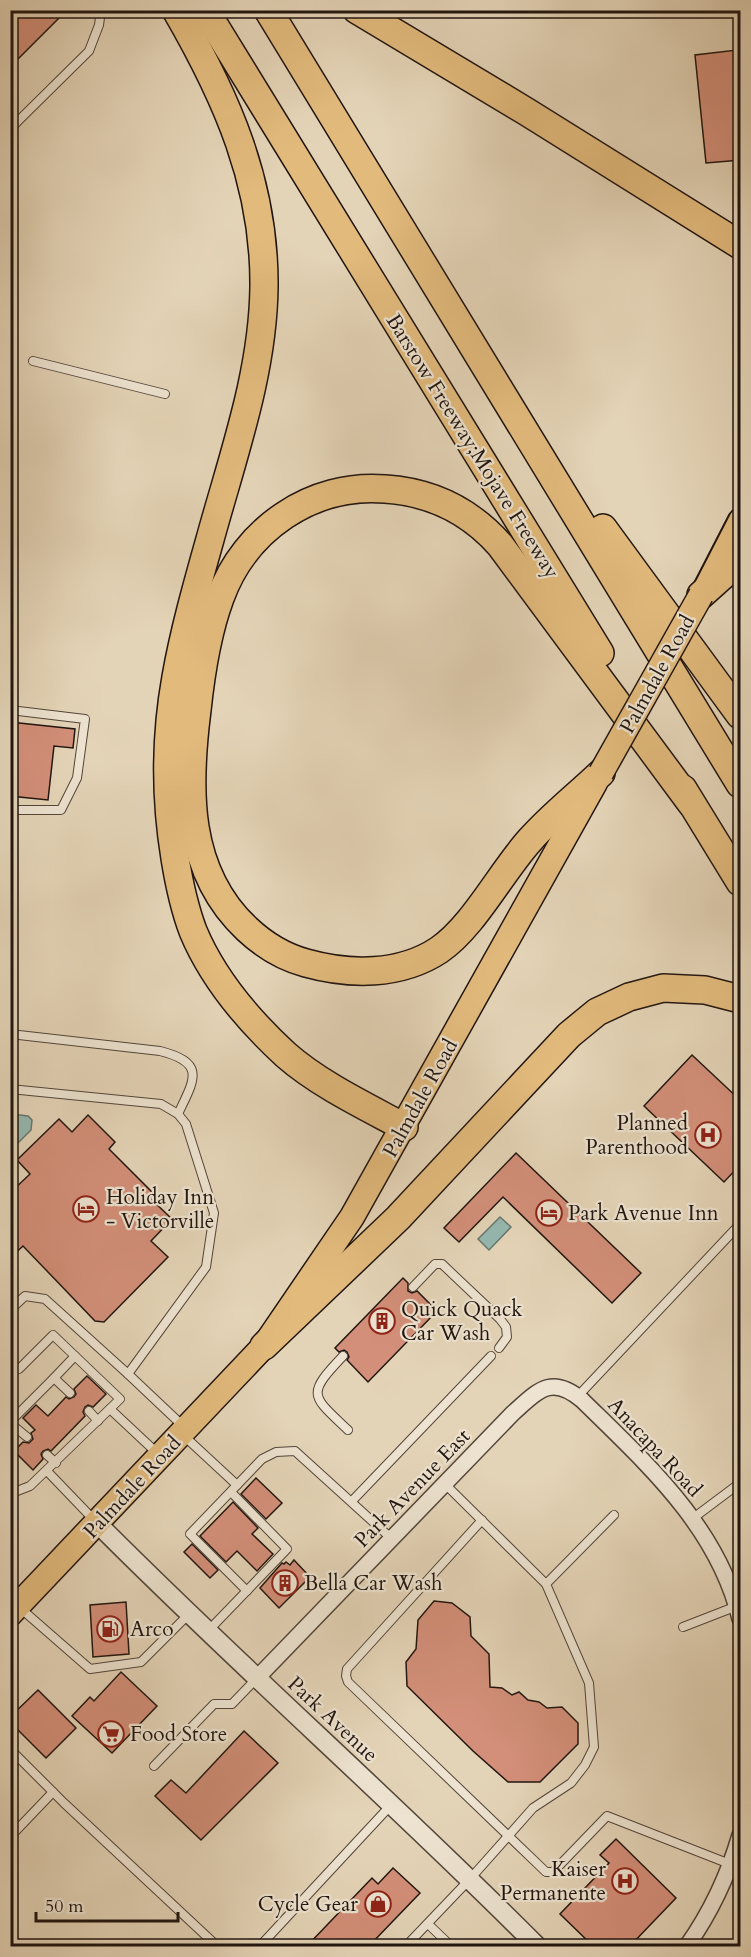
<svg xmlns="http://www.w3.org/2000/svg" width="751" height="1957" font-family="Cardo,serif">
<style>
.water{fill:#95b8b0;stroke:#677770;stroke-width:1.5}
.building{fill:#d38f79;stroke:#211510;stroke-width:1.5}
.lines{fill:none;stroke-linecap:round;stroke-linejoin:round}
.service-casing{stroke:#52453a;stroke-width:10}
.minor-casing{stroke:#52453a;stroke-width:18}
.tertiary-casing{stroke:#52453a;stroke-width:21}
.primary-casing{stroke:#211510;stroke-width:26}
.trunk-casing{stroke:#211510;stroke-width:27}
.motorway-casing{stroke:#211510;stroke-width:30}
.service{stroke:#ede3d0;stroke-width:8}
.minor{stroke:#ede3d0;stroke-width:15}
.tertiary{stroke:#ede3d0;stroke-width:18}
.primary{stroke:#e2ba7c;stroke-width:22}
.trunk{stroke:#e2ba7c;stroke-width:24}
.motorway{stroke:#e2ba7c;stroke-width:27}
.trunk-bridge-casing{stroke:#211510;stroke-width:27;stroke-linecap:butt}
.trunk-bridge{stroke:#e2ba7c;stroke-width:24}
.labels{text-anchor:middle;stroke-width:4.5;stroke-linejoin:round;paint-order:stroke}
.street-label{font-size:21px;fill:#211510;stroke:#ede3d0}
.poi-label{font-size:21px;fill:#211510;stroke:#ede3d0;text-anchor:start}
</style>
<rect width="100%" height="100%" fill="#e4d4b7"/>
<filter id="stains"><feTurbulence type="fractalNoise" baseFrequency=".00333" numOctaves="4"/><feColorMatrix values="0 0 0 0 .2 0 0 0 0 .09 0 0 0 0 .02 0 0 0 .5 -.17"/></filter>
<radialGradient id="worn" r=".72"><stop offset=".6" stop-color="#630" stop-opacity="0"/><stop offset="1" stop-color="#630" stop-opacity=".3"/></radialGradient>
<g class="water">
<polygon points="11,1114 28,1116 32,1120 31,1130 11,1150"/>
<polygon points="500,1217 511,1227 489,1250 478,1239"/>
</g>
<g class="building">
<polygon points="10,10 67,10 10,67"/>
<polygon points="737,50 741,74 741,160 706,163 695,55"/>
<polygon points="10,722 75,729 73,748 54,746 48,800 10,796"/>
<polygon points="692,1055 741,1101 741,1164 724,1182 644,1106"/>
<polygon points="88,1115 115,1142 109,1149 156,1196 152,1200 172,1219 151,1241 168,1257 104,1322 95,1321 23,1246 10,1258 10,1193 30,1174 17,1160 59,1119 72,1132"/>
<polygon points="516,1153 641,1273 612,1303 503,1197 459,1242 444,1228"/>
<polygon points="403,1278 408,1283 408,1291 412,1293 417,1291 437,1311 368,1382 347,1360 349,1357 347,1352 344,1350 339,1352 335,1348"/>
<polygon points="87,1376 106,1394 93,1407 88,1405 85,1407 83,1412 85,1416 51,1451 48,1449 43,1451 41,1454 43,1459 33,1470 14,1451 23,1442 29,1443 33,1439 31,1433 35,1430 23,1418 36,1405 48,1416 66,1397 69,1399 74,1397 76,1394 74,1389"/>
<polygon points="256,1478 282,1503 266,1519 241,1494"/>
<polygon points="233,1502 258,1528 252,1534 273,1554 257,1571 237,1551 226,1562 200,1536"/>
<polygon points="192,1544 218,1570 210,1578 184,1552"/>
<polygon points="294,1560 310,1577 279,1608 260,1588 282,1563 284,1564 286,1562 290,1565"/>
<polygon points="434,1601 452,1603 470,1617 471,1636 489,1654 490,1687 502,1688 512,1695 519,1692 528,1700 539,1702 547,1708 562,1707 578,1723 578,1744 540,1782 508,1782 473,1751 407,1686 406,1662 416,1649 418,1620"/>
<polygon points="126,1602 129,1654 93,1657 90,1605"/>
<polygon points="121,1672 157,1706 112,1753 72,1716 90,1697 94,1701"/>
<polygon points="38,1690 76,1728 46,1758 10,1722 10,1717"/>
<polygon points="244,1731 278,1763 201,1840 155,1796 171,1780 186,1793"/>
<polygon points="616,1839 676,1898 629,1947 594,1947 560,1914 609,1863 600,1855"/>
<polygon points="393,1868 420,1893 368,1947 306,1947 372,1878 378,1884"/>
</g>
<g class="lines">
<g class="service-casing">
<g id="service">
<polyline points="10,129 89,51 99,25 101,10"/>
<polyline points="33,361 165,394"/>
<polyline points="10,710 85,719 77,778 61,810 10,810"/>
<path d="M10,1034l150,17c47,12 34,29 18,63"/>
<polyline points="10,1089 161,1104 178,1114 186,1124 214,1213 206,1267 128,1374 45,1299 25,1296 10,1310"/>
<polyline points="413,1287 435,1264 442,1264 500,1319 506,1327 507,1337 499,1348"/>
<path d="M343,1356c-37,39 -32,39 5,74"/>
<polyline points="128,1374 183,1426"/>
<polyline points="54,1378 75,1356"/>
<polyline points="578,1396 740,1224"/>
<polyline points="110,1409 157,1453"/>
<polyline points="89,1411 98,1421"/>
<polyline points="10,1422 54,1378 70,1393"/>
<polyline points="10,1423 27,1437"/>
<polyline points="183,1435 237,1485"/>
<polyline points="47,1455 56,1463"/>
<polyline points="47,1471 94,1520"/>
<polyline points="10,1496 17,1491 30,1486 120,1399 53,1335 19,1369"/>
<polyline points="352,1501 491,1356"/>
<polyline points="692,1519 740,1483"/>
<polyline points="482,1520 347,1669 346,1676 348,1682 546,1872 553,1872 607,1816 740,1868"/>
<polyline points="546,1584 614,1515"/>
<polyline points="247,1591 190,1534 262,1459 276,1452 295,1451 392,1539"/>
<polyline points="19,1607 90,1669 141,1662 188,1615"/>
<polyline points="683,1627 737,1606"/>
<polyline points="208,1631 287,1549 231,1492"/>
<polyline points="10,1749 64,1803 217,1946"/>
<polyline points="154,1766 214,1704 232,1704 257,1678"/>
<polyline points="10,1837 53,1792"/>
<polyline points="428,1924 451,1946"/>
<polyline points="260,1946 391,1805"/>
<polyline points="406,1946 470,1879 533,1808 571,1783 585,1765 594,1747 589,1683 546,1584 445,1484"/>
</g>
</g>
<g class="minor-casing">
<g id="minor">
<path d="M257,1678l256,-265c25,-22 38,-39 69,-13 65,64 136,127 158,219"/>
<path d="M687,1946c24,-34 41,-70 53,-111"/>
</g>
</g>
<g class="tertiary-casing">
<path id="tertiary" d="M98,1524c143,144 296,278 439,422"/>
</g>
<g class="primary-casing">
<polyline id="primary" points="705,588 740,520"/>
</g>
<g class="trunk-casing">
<polyline id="trunk" points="10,1614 264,1346 352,1217 595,783"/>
</g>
<g class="motorway-casing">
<g id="motorway">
<path d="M176,10c51,88 89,174 88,277 -1,82 -28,160 -50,238 -14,50 -29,101 -38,152 -11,61 -11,120 -1,181 4,25 9,49 18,73 20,48 55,89 93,124 33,29 79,51 118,72"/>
<polyline points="205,10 600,653"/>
<polyline points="268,10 740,784"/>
<polyline points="357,10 527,112 740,245"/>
<polyline points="603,528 740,715"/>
<polyline points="701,595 740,560"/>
<path d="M601,773c-23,22 -50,43 -71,67 -29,32 -56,86 -91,110 -39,26 -90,25 -133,13 -22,-6 -42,-18 -59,-34 -62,-58 -60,-141 -50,-219 4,-38 10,-77 23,-112 25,-69 92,-115 165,-109 46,3 84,21 115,56l191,258"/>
<polyline points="683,789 740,882"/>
<polyline points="264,1346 398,1218 569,1035 597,1012 629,997 663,988 705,990 740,999"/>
</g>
</g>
<use href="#service" class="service"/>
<use href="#minor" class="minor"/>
<use href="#tertiary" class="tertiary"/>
<use href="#primary" class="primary"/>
<use href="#trunk" class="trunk"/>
<use href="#motorway" class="motorway"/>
<g class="trunk-bridge-casing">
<polyline id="trunk-bridge" points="601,773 701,595"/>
</g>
<use href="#trunk-bridge" class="trunk-bridge"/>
</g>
<defs>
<g id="hospital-ring" transform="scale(1.35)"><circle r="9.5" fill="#ede3d0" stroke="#8f2418" stroke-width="1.5"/><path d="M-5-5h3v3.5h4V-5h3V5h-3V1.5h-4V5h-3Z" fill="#8f2418"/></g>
<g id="hotel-ring" transform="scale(1.35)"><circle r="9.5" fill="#ede3d0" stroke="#8f2418" stroke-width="1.5"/><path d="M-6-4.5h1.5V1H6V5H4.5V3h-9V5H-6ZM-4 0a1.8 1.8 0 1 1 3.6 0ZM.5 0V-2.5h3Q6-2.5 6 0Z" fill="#8f2418"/></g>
<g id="building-ring" transform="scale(1.35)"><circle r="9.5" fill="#ede3d0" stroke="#8f2418" stroke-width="1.5"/><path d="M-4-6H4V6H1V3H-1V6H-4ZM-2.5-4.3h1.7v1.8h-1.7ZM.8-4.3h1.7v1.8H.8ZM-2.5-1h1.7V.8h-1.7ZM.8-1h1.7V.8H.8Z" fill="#8f2418"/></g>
<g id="fuel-ring" transform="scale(1.35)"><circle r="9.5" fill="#ede3d0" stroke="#8f2418" stroke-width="1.5"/><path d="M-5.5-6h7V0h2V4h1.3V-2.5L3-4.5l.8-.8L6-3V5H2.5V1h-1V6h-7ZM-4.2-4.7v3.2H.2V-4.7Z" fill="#8f2418"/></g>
<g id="supermarket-ring" transform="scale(1.35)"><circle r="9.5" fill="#ede3d0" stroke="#8f2418" stroke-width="1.5"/><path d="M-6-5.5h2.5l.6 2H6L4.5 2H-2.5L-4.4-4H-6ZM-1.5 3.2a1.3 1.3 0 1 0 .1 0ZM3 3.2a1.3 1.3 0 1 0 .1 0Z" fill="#8f2418"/></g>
<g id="shop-ring" transform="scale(1.35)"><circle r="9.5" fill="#ede3d0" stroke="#8f2418" stroke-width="1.5"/><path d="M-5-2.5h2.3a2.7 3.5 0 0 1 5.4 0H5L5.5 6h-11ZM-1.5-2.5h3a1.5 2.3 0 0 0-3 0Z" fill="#8f2418"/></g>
</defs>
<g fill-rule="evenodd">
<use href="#hospital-ring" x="708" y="1135"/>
<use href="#hotel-ring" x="86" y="1209"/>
<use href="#hotel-ring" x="549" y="1213"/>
<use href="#building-ring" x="382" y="1321"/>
<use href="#building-ring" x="285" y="1583"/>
<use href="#fuel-ring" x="110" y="1629"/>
<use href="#supermarket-ring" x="111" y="1734"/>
<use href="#hospital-ring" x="625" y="1881"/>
<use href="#shop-ring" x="378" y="1904"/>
</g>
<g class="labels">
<g class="street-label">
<text transform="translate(473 446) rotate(58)" y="7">Barstow Freeway;Mojave Freeway</text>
<text transform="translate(657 674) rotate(-61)" y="7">Palmdale Road</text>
<text transform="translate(420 1098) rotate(-61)" y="7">Palmdale Road</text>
<text transform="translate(655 1447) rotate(47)" y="7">Anacapa Road</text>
<text transform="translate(132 1487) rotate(-47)" y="7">Palmdale Road</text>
<text transform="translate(412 1488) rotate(-46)" y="7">Park Avenue East</text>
<text transform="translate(333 1719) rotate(43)" y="7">Park Avenue</text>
</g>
<g class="poi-label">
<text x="688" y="1130" text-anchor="end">Planned<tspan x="688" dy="24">Parenthood</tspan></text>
<text x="106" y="1204">Holiday Inn<tspan x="106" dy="24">- Victorville</tspan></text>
<text x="568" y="1220">Park Avenue Inn</text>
<text x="401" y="1316">Quick Quack<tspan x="401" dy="24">Car Wash</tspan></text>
<text x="304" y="1590">Bella Car Wash</text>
<text x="130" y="1636">Arco</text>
<text x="130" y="1741">Food Store</text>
<text x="606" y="1876" text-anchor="end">Kaiser<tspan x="606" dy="24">Permanente</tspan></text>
<text x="358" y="1911" text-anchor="end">Cycle Gear</text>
</g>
</g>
<rect width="751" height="1957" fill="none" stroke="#e4d4b7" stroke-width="36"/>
<rect x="12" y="12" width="727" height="1933" fill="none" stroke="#211510" stroke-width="3"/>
<rect x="18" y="18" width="715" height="1921" fill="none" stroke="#211510" stroke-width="1.5"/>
<path d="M36 1912v9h142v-9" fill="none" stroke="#211510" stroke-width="3"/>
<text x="45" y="1912" font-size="18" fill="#211510" stroke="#ede3d0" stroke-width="4.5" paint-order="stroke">50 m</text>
<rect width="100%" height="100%" filter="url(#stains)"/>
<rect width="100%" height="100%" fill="url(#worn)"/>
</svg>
